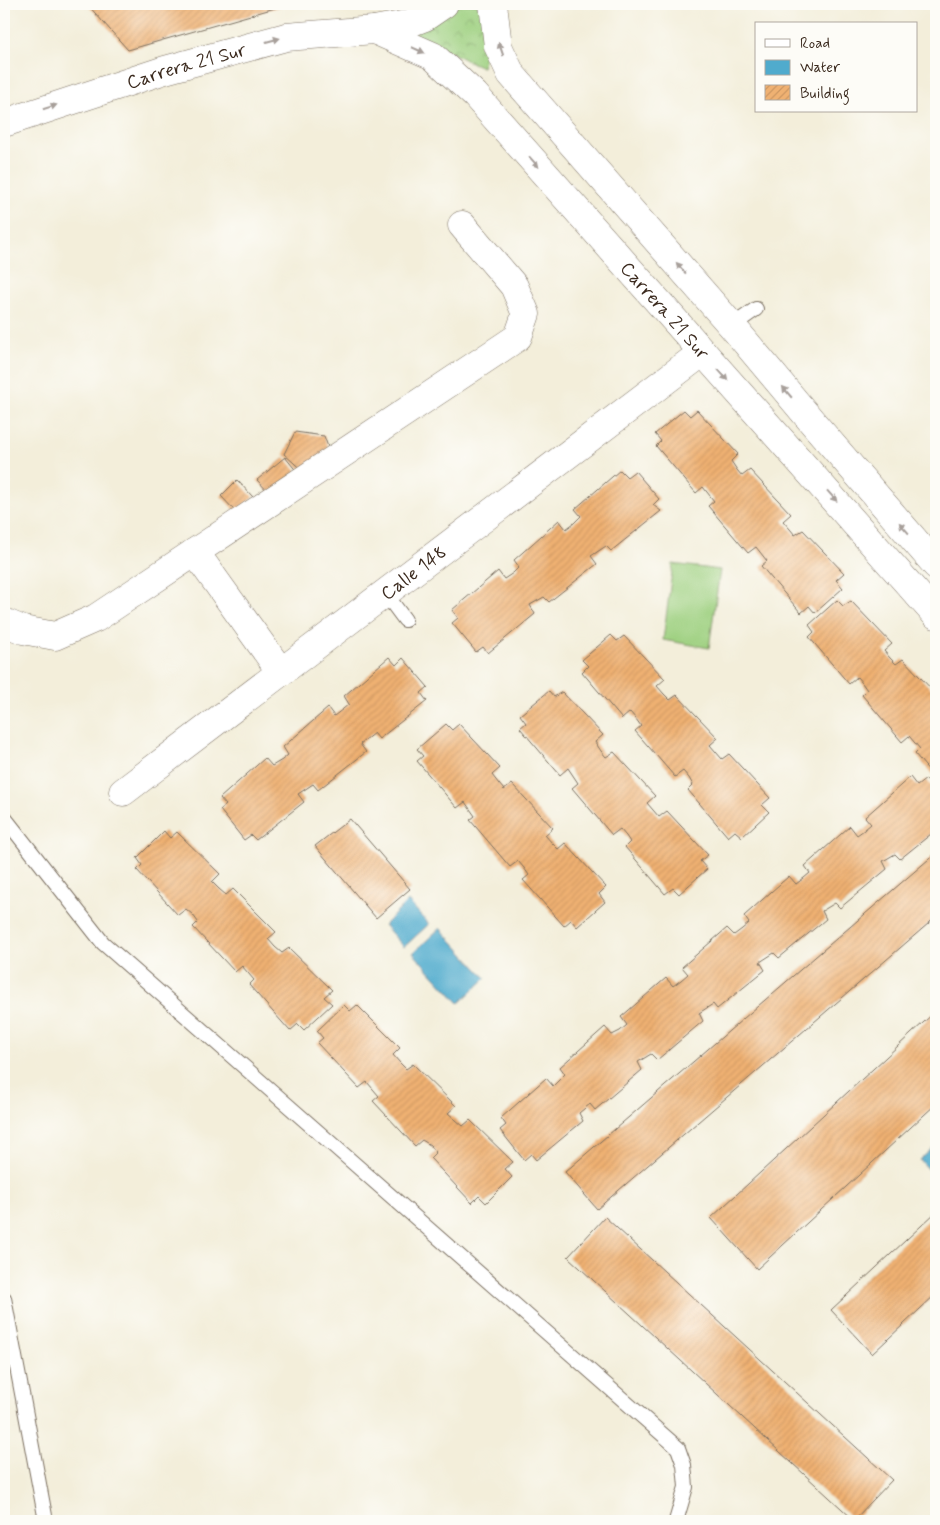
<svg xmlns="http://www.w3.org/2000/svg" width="940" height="1525" font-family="Mynerve,sans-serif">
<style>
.park{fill:url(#park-crowns);stroke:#6c7d4f}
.garden{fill:#9ed080;stroke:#6c7d4f}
.water{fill:#50abcd;stroke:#466a76}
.building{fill:url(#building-hatch)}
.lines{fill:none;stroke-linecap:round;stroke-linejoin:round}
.lane-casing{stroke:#7b6f60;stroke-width:16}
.street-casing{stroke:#7b6f60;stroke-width:29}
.lane{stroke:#fff;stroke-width:14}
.street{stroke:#fff;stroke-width:28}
.oneway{fill:#a79f9a}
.labels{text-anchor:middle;stroke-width:5;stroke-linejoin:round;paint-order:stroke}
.street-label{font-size:19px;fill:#3b2a1e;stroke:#fdfcf7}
</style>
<defs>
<pattern id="park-crowns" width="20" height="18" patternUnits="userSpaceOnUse" patternTransform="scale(1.25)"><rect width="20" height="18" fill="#9ed080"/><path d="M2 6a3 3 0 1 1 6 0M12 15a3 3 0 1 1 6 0" fill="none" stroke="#82a968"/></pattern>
<pattern id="building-hatch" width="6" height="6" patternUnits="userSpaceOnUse" patternTransform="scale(1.25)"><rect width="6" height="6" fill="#efb172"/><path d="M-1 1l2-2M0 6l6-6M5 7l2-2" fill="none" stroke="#ce9862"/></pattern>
</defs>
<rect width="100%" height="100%" fill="#fdfcf7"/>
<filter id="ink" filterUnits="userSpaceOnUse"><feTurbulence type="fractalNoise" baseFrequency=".02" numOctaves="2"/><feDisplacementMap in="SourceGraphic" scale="10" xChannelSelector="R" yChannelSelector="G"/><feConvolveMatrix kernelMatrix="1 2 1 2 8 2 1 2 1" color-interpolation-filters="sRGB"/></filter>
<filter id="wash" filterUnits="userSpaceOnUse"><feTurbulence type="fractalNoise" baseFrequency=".0096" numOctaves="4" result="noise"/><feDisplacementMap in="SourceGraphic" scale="20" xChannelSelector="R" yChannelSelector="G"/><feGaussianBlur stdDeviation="1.12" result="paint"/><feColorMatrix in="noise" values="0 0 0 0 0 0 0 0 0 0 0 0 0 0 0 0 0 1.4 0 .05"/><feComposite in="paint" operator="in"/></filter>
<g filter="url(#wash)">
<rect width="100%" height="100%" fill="#f3eeda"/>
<polygon class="park" points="457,4 480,4 488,47 482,67 466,60 412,33"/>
<polygon class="garden" points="673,564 720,570 709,648 663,640"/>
<g class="water">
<polygon points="408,901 429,924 404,947 384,925"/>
<polygon points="440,928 486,978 459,1003 413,953"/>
<polygon points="936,1145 936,1177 920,1160"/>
</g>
<g id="blocks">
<g class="building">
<polygon points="87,4 289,4 128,50"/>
<polygon points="684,410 690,416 697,410 738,454 731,461 737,470 742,476 750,470 791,514 783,521 790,529 795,535 803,530 844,573 836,580 843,588 815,613 809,606 801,613 761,566 767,561 756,547 748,553 708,506 714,501 703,487 696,493 656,446 661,441 655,434"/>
<polygon points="295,432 324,436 331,455 305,473 284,454"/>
<polygon points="285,457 298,473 272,496 257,480"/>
<polygon points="620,470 627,477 635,471 659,499 653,505 661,511 611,551 606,546 591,556 597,564 549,602 544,597 530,605 535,614 488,653 483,647 476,652 452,623 458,618 452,610 498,571 504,579 513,573 519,567 514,560 559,520 566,529 574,523 581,516 575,509"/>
<polygon points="237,480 253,497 236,512 221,496"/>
<polygon points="837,600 843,606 851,601 892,644 884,651 890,658 896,664 903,659 936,694 936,779 915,754 920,749 909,736 902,742 862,695 867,690 862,683 857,677 849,684 809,637 814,632 809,625"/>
<polygon points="611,635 617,641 624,636 665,679 657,686 664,694 670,700 677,695 718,738 710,745 722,759 729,754 770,798 762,805 769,812 742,837 735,831 728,837 688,790 693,785 689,778 683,771 675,777 635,731 641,726 636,719 630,712 622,719 582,672 588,666 582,660"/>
<polygon points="389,657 396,665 403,658 428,687 421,693 427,701 379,739 374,733 360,744 366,752 318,790 313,784 298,794 304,802 256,840 251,835 244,840 220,810 226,805 220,798 265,758 272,766 282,760 288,755 283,747 328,708 334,716 343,709 349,704 344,696"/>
<polygon points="549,691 554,697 562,692 603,735 595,742 601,751 606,757 614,752 655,796 647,803 659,817 667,811 708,855 700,861 707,869 679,894 673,888 665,894 625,847 630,842 626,836 620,829 612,835 572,788 578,783 568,768 560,775 520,728 526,723 520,715"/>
<polygon points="446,724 452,730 459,724 500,768 492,775 499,784 504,790 512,784 553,828 545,835 552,843 558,849 565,843 606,887 599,894 605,902 577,927 571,920 564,926 523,880 529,875 524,868 518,861 510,867 470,820 475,816 465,802 457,808 417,761 423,756 417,749"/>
<polygon points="910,777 917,786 926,779 936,792 936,830 900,859 895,854 883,861 887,869 840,908 835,903 822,911 826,919 779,958 774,953 760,962 765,970 717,1009 713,1004 699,1013 703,1021 657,1060 651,1054 638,1062 642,1070 595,1110 590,1104 579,1113 583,1121 536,1160 531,1154 524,1160 500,1130 506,1125 501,1118 546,1078 553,1086 565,1074 560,1067 605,1027 612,1035 620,1031 627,1025 621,1017 666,978 673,986 681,980 688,974 682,967 727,928 734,935 742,929 749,923 744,916 789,876 796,884 804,878 810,873 805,866 850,826 857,835 864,830 871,824 865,817"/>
<polygon points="350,819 410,889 376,918 315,846"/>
<polygon points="164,831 170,838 177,832 220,874 212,882 219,889 226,895 233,889 276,932 268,939 275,947 282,953 289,948 332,990 324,997 332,1004 304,1030 298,1024 290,1031 249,985 254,980 242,966 235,972 193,927 198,922 193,915 186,909 178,915 137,870 142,865 137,858"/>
<polygon points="936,853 936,917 597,1209 565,1172"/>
<polygon points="344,1005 350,1011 357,1005 400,1048 393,1055 400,1063 406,1069 413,1064 456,1106 448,1113 463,1126 470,1120 513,1162 505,1169 512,1177 486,1203 479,1196 472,1203 430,1158 436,1152 430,1145 422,1140 415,1146 373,1101 379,1096 367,1082 359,1088 317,1043 323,1038 317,1031"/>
<polygon points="936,1011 936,1104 757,1269 711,1218"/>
<polygon points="936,1212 936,1294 872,1354 831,1310"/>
<polygon points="605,1217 892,1480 854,1520 568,1257"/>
</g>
</g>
</g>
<g filter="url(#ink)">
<use href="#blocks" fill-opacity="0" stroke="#7b6f60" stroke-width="1"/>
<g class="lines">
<g class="lane-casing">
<g id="lane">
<polyline points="732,326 756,309"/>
<polyline points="385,593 405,620"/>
<polyline points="4,817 103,943 678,1448 684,1465 686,1487 676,1521"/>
<polyline points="4,1298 46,1521"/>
</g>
</g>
<g class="street-casing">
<g id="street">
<polyline points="493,4 498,46 511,74 732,326 814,424 936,565"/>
<path id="s1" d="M374,30l59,26 42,39 461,520"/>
<path id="s2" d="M4,123l161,-53 121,-33 88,-7 33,-6 18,-7 19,-13"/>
<polyline points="195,552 281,672"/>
<polyline points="4,622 23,630 55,636 96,618 518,337 526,314 514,286 462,225"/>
<path id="s3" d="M123,792l580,-440"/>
</g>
</g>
<use href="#lane" class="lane"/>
<use href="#street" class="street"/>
</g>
<defs><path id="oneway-solid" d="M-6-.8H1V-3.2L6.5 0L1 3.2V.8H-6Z" transform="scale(1.25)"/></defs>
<g class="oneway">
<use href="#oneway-solid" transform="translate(273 40) rotate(-15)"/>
<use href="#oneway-solid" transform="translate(501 49) rotate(-109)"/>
<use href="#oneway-solid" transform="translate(418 50) rotate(24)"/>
<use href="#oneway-solid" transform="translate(50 107) rotate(-18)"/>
<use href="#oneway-solid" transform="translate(534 162) rotate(48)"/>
<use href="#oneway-solid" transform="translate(681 268) rotate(-131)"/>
<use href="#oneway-solid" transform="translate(723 375) rotate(48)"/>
<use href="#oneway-solid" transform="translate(787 392) rotate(-130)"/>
<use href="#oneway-solid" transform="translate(832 496) rotate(48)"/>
<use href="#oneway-solid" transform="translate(904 528) rotate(-131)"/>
</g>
</g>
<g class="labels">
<g class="street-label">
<text dy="7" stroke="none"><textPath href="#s2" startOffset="191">Carrera 21 Sur</textPath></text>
<text dy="7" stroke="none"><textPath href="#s1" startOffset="409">Carrera 21 Sur</textPath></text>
<text dy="7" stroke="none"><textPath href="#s3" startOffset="364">Calle 148</textPath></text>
</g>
</g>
<rect width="940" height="1525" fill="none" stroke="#fdfcf7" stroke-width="20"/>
<rect x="755" y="22" width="162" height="90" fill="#fdfcf7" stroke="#afa8a0"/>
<rect x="765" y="39" width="25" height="8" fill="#ffffff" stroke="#afa8a0"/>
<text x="800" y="48" font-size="15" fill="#3b2a1e">Road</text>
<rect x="765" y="60" width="25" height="15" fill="#50abcd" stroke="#afa8a0"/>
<text x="800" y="72" font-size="15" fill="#3b2a1e">Water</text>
<rect x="765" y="85" width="25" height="15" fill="url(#building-hatch)" stroke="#afa8a0"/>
<text x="800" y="98" font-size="15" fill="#3b2a1e">Building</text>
</svg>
